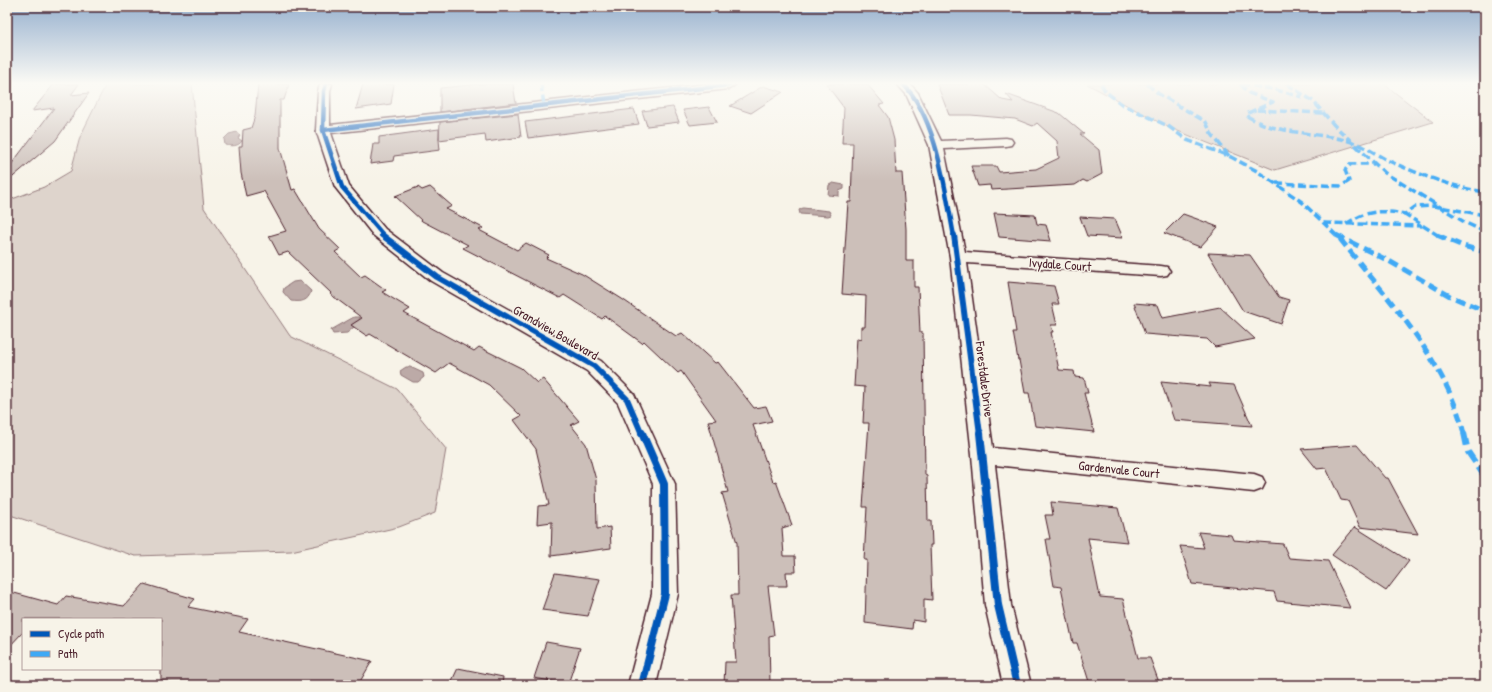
<svg xmlns="http://www.w3.org/2000/svg" width="1492" height="692" font-family="'Patrick Hand',sans-serif">
<style>
.green{fill:#ded4cc;stroke:#947a7c}
.water{fill:#bcaaa7;stroke:#8e7275}
.building{fill:#ccbfb9;stroke:#4a1f2b}
.lines{fill:none;stroke-linecap:round;stroke-linejoin:round}
.street-casing{stroke:#4a1f2b;stroke-width:3}
.street{fill:#f7f3e8;fill-rule:evenodd}
.quiet-far2{stroke:#3fa9f5;stroke-width:3.5;stroke-dasharray:8 3.5;stroke-linecap:butt}
.quiet-far1{stroke:#3fa9f5;stroke-width:5;stroke-dasharray:10 5;stroke-linecap:butt}
.quiet{stroke:#3fa9f5;stroke-width:6;stroke-dasharray:13 6;stroke-linecap:butt}
.cycleway-far2-casing{stroke:#f7f3e8;stroke-width:6}
.cycleway-far1-casing{stroke:#f7f3e8;stroke-width:8}
.cycleway-casing{stroke:#f7f3e8;stroke-width:10}
.cycleway-far2{stroke:#0057b8;stroke-width:4.5}
.cycleway-far1{stroke:#0057b8;stroke-width:6}
.cycleway{stroke:#0057b8;stroke-width:8}
.labels{text-anchor:middle;stroke-width:3;stroke-linejoin:round;paint-order:stroke}
.street-label{font-size:13px;fill:#4a1f2b;stroke:#f7f3e8}
</style>
<rect width="100%" height="100%" fill="#f7f3e8"/>
<filter id="ink" filterUnits="userSpaceOnUse"><feTurbulence type="fractalNoise" baseFrequency=".025" numOctaves="2"/><feDisplacementMap in="SourceGraphic" scale="8" xChannelSelector="R" yChannelSelector="G"/><feConvolveMatrix kernelMatrix="1 2 1 2 8 2 1 2 1" color-interpolation-filters="sRGB"/></filter>
<g filter="url(#ink)">
<g class="green">
<polygon points="106,84 192,84 204,208 290,336 397,389 446,449 435,513 399,527 291,551 135,556 7,514 7,201 44,187 71,171 80,137"/>
<polygon points="1087,84 1384,84 1433,122 1275,170 1168,127"/>
</g>
<g class="water">
<path d="M237,132l3,3 -2,3 4,3c-4,6 -11,5 -17,4l-1,-6 5,-5z"/>
<polygon points="833,183 844,185 844,189 839,191 839,196 828,195 829,185"/>
<polygon points="803,208 829,211 831,215 828,216 800,214 799,210"/>
<path d="M300,281l11,10c-3,11 -10,11 -20,10l-8,-9 1,-4 9,-6z"/>
<polygon points="354,317 360,317 360,319 351,325 354,327 347,333 333,334 331,330"/>
<polygon points="406,367 410,367 423,373 424,377 418,382 413,382 401,375 400,371"/>
</g>
<g class="building">
<polygon points="54,84 79,84 71,95 89,93 55,141 7,182 7,170 54,108 32,111"/>
<polygon points="258,84 289,84 284,100 280,100 280,148 292,190 295,189 319,229 340,249 335,252 361,277 365,275 386,290 382,292 410,309 404,313 474,351 479,347 521,368 537,383 543,379 579,421 571,425 586,444 596,480 597,529 610,527 611,548 551,556 552,522 537,524 538,506 549,505 536,449 514,420 521,416 489,385 449,363 436,373 370,334 367,336 351,325 362,318 330,294 331,293 288,252 279,255 269,236 286,231 264,191 246,196 241,173 239,146 242,146 243,130 251,128 255,116"/>
<polygon points="363,84 394,84 391,104 356,109"/>
<polygon points="481,84 513,84 516,103 440,112 440,88"/>
<polygon points="826,84 867,84 884,104 879,105 888,117 894,140 896,173 902,173 906,229 906,261 914,261 914,287 918,287 920,333 923,333 925,475 927,476 928,521 931,521 932,545 930,545 932,600 924,599 924,622 913,620 912,629 865,623 867,560 864,560 867,507 863,507 869,423 863,423 865,387 854,386 857,338 861,339 861,327 865,327 866,296 842,294 848,202 851,202 853,143 842,143 844,108"/>
<polygon points="937,84 984,84 1002,100 1013,102 1006,94 1059,113 1084,134 1080,134 1099,150 1102,174 1087,182 1083,180 1075,185 991,190 990,185 978,186 971,166 996,166 999,172 1036,169 1059,158 1057,141 1037,123 1033,126 1015,119 971,115 949,115"/>
<polygon points="763,86 783,92 751,113 730,106"/>
<polygon points="673,107 679,122 647,126 642,111"/>
<polygon points="709,107 717,122 690,125 683,110"/>
<polygon points="634,109 639,124 528,138 525,122"/>
<polygon points="518,114 521,137 486,142 485,134 439,140 440,150 394,156 393,161 370,164 373,144 379,144 379,137 439,129 439,139 440,122"/>
<polygon points="418,187 422,190 430,187 452,206 446,209 483,228 479,230 517,250 526,243 549,255 546,258 582,274 622,299 676,336 682,333 715,363 718,362 754,408 766,406 772,421 753,425 773,482 776,481 792,525 782,528 784,556 795,556 796,572 786,572 787,586 768,586 774,635 769,636 770,685 724,685 725,662 736,662 731,595 738,595 737,543 722,493 728,492 708,421 716,420 681,371 678,373 644,341 642,343 605,316 602,319 564,295 560,298 463,248 468,245 422,221 395,196"/>
<polygon points="994,213 1035,215 1037,224 1046,225 1051,241 999,237"/>
<polygon points="1183,214 1197,219 1218,227 1200,247 1164,233"/>
<polygon points="1080,217 1115,219 1123,238 1087,236"/>
<polygon points="1208,253 1250,255 1279,297 1289,300 1281,324 1243,311"/>
<polygon points="1008,282 1054,286 1059,304 1052,304 1057,325 1051,325 1053,332 1051,332 1059,370 1074,371 1075,377 1084,378 1088,393 1084,393 1094,432 1035,426 1029,393 1025,393 1019,360 1018,360 1013,332 1016,332"/>
<polygon points="1134,303 1158,305 1163,318 1220,307 1255,339 1215,347 1207,339 1145,334"/>
<polygon points="1161,382 1211,387 1209,383 1234,385 1252,426 1174,420"/>
<polygon points="1357,445 1385,478 1388,478 1418,534 1360,527 1348,501 1341,500 1326,468 1317,469 1301,449"/>
<polygon points="1051,502 1118,508 1127,542 1088,538 1100,597 1123,599 1138,658 1150,658 1160,685 1090,685 1077,643 1073,643 1061,587 1054,586 1046,539 1050,539 1045,515 1053,515"/>
<polygon points="1355,527 1409,561 1386,591 1332,555"/>
<polygon points="1198,532 1231,535 1233,540 1283,544 1289,558 1328,561 1350,608 1277,601 1274,592 1192,584 1180,546 1204,548"/>
<polygon points="555,573 600,579 588,616 542,610"/>
<polygon points="144,584 195,599 188,607 248,619 239,632 372,661 358,685 179,685 161,681 161,619 23,619 23,632 7,649 7,591 58,605 66,596 124,606"/>
<polygon points="546,642 580,648 568,684 534,678"/>
<polygon points="458,668 503,677 502,685 450,685"/>
</g>
<g class="lines">
<g class="street-casing">
<g id="street">
<polygon points="320,84 332,84 330,91 330,125 707,84 735,85 729,89 331,133 349,186 385,229 443,273 601,361 634,394 675,484 678,594 656,685 628,685 652,594 653,484 618,403 587,371 431,281 373,235 335,187 316,130 318,91"/>
<polygon points="897,84 910,84 918,93 941,141 1006,138 1011,139 1013,142 1011,145 1006,146 944,149 965,252 1161,266 1167,267 1170,271 1167,275 1161,276 967,263 993,448 1254,474 1262,477 1265,483 1262,489 1254,492 995,465 1011,605 1031,685 1003,685 985,605 972,455 950,257 929,145 906,94"/>
</g>
</g>
<use href="#street" class="street"/>
<g class="quiet-far2">
<polyline points="541,84 544,105"/>
<polyline points="1101,84 1106,92 1123,105 1168,126 1187,140 1231,157 1257,171 1302,202 1337,236"/>
<polyline points="1147,84 1159,94 1206,122 1211,133 1229,156"/>
<path d="M1240,84l9,9 24,9 -25,11 -1,3c32,20 70,15 105,26 13,4 23,12 35,18 31,14 64,27 98,32"/>
<polyline points="1241,84 1273,89 1302,97"/>
<polyline points="1287,84 1313,101 1334,125 1385,173 1466,223 1485,232"/>
<polyline points="1257,110 1323,113"/>
<polyline points="1276,183 1341,186 1349,181 1345,170 1351,164 1374,164"/>
<polyline points="1324,223 1422,226"/>
<path d="M1346,224c22,-14 33,-14 59,-10"/>
<polyline points="1439,236 1405,214 1415,207 1434,206 1485,215"/>
</g>
<g class="quiet-far1">
<polyline points="1336,235 1389,261 1450,296 1485,311"/>
<polyline points="1437,235 1463,246 1485,252"/>
<path d="M1340,239c45,56 108,124 124,195"/>
</g>
<polyline class="quiet" points="1464,433 1468,452 1485,477"/>
<g class="cycleway-far2-casing">
<g id="cycleway-far2">
<polyline points="326,84 324,91 323,130 342,187 384,236"/>
<path d="M903,84c34,34 42,106 51,152"/>
<polyline points="323,130 729,85"/>
</g>
</g>
<g class="cycleway-far1-casing">
<g id="cycleway-far1">
<polyline points="382,235 437,277 594,366 627,399 642,434"/>
<polyline points="954,235 980,434"/>
</g>
</g>
<g class="cycleway-casing">
<g id="cycleway">
<polyline points="642,433 664,484 665,594 642,685"/>
<polyline points="980,433 998,605 1017,685"/>
</g>
</g>
<use href="#cycleway-far2" class="cycleway-far2"/>
<use href="#cycleway-far1" class="cycleway-far1"/>
<use href="#cycleway" class="cycleway"/>
</g>
</g>
<linearGradient id="sky" x2="0" y2="1"><stop stop-color="#96b0ce"/><stop offset="0.46" stop-color="#fbfaf5"/><stop offset="1" stop-color="#fbfaf5" stop-opacity="0"/></linearGradient>
<rect width="1492" height="181" fill="url(#sky)"/>
<g class="labels">
<g class="street-label">
<text transform="translate(1060 264) rotate(4)" y="5">Ivydale Court</text>
<text transform="translate(556 332) rotate(30)" y="5">Grandview Boulevard</text>
<text transform="translate(985 379) rotate(83)" y="5">Forestdale Drive</text>
<text transform="translate(1119 469) rotate(6)" y="5">Gardenvale Court</text>
</g>
</g>
<rect width="1492" height="692" fill="none" stroke="#f7f3e8" stroke-width="24"/>
<rect x="12" y="12" width="1468" height="668" fill="none" stroke="#4a1f2b" stroke-width="1.5" filter="url(#ink)"/>
<rect x="22" y="618" width="140" height="52" fill="#f7f3e8" stroke="#b29e9c"/>
<rect x="30" y="631" width="20" height="6" fill="#0057b8" stroke="#b29e9c"/>
<text x="58" y="638" font-size="12" fill="#4a1f2b">Cycle path</text>
<rect x="30" y="651" width="20" height="6" fill="#3fa9f5" stroke="#b29e9c"/>
<text x="58" y="658" font-size="12" fill="#4a1f2b">Path</text>
</svg>
